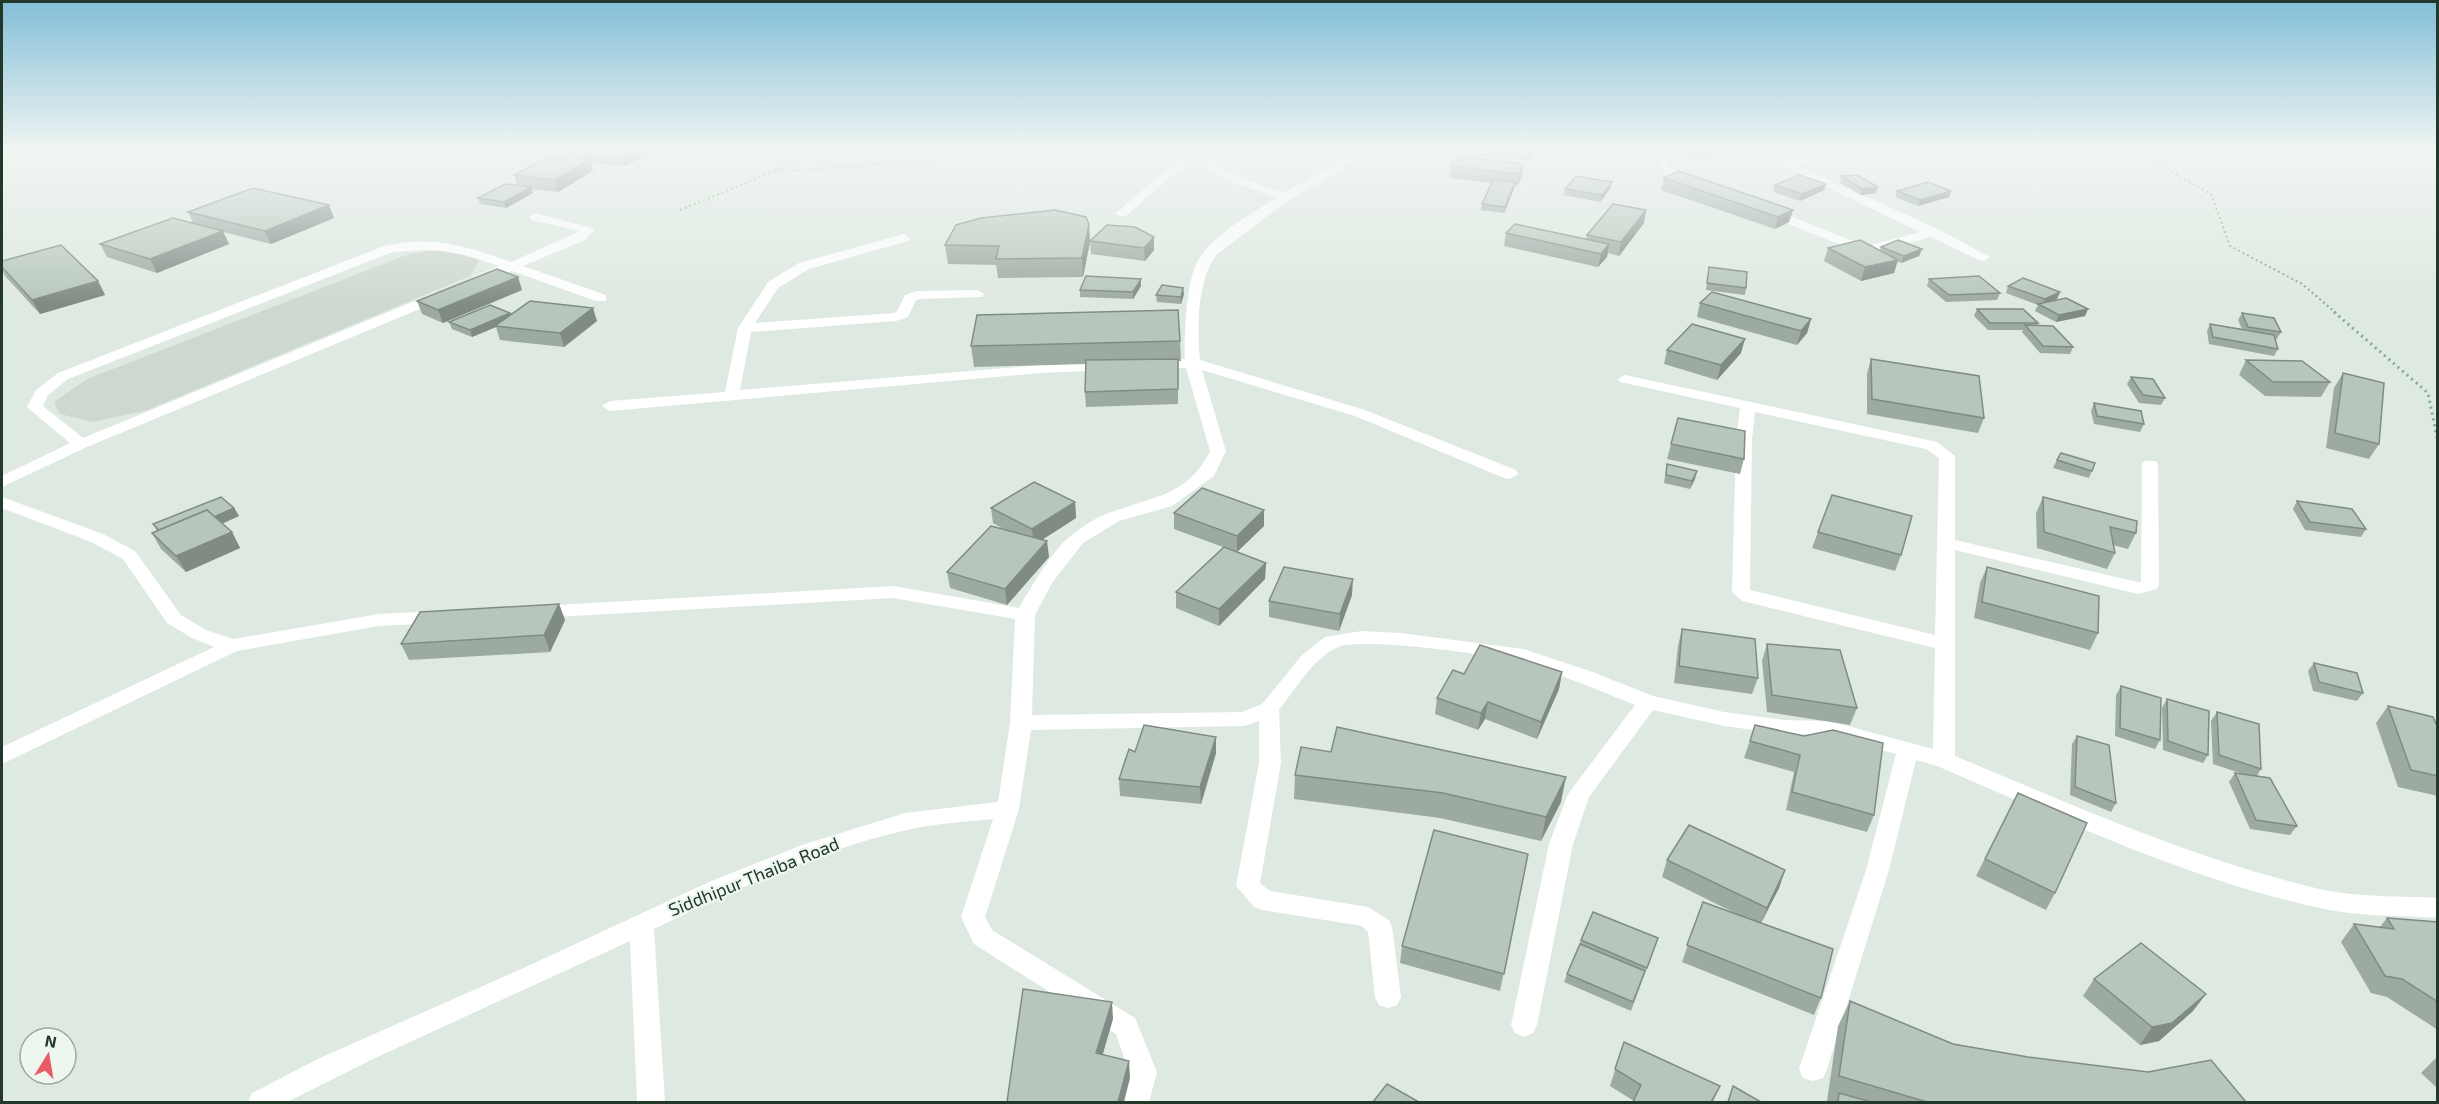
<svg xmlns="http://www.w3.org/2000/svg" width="2439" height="1104" font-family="'Exo 2',sans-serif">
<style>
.built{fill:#cdd9cf}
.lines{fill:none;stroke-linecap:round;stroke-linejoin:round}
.path-far1{stroke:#81ab90;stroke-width:2;stroke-dasharray:2 3;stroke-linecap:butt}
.path{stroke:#81ab90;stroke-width:3;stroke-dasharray:2 4;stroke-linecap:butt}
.minor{fill:#fff;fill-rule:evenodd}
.wall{fill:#9daaa2}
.shaded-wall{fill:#808b84}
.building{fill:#b7c6bc;stroke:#808b84;stroke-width:1.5}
.labels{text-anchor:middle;stroke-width:4.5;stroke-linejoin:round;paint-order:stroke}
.street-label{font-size:18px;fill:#21382a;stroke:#eef6f0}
</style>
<rect width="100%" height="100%" fill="#dee9e1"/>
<polygon class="built" points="441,249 467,252 480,260 470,276 147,410 93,422 60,414 54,402 87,379 409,254"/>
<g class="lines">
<g class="path-far1">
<polyline points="885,150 962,156"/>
<polyline points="2132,150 2211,194 2230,246 2302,284 2336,313"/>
<polyline points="775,170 827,150"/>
<polyline points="680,210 772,172 962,158 1009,150"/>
</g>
<polyline class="path" points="2334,312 2428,393 2438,443"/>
<g class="minor">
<path d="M1193,150h10v4c24,21 52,29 81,39l74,-43h14l-90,55 -65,49c-20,26 -20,75 -17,106l165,50 151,60 2,4 -8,5 -6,-1 -149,-62 -153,-46 24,81 -12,25 -42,30 -53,15 -36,22 -31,40 -17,32 -3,100 210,-3 20,-8 40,-49 23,-18 37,-6 39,2 122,16 67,22 63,25 71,16 60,8 45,1 104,28 2,-101 -193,-47 -10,-9 4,-152 4,-32 -120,-26 -2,-3 7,-4 312,67 18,14v84l183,42h3l1,-118 2,-3h12l2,3 1,121 -2,4 -19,5 -183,-44v206c121,50 240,104 369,134 34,7 78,6 114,8v20c-37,-3 -78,-1 -114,-9 -135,-29 -261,-89 -387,-143l-21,-6 -27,110 -62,199 -4,9 -10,3 -10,-3 -4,-9 67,-199 30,-116 -67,-19 -45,-1 -60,-8 -71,-16 -64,87 -16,47 -36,181 -4,8 -9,4 -9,-4 -4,-8 38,-181 19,-50 67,-89c-37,-15 -73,-30 -111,-42 -29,-8 -161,-26 -186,-16 -24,10 -43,43 -59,63l2,53 -21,120 10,8 98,16 21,13 3,7 9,70 -4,8 -9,3 -9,-3 -4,-8 -7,-65 -6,-6 -99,-16 -9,-3 -18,-21 23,-123v-42l-15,5 -213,4 -12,79 -34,108 7,13 143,88 22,54 -8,30h-28l8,-30 -13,-38 -142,-90 -13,-27 32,-98c-26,3 -52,4 -77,9 -92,19 -179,61 -262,101l11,173h-28l-7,-161 -257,118 -86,43h-39l4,-9 68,-35 208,-92 181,-84 93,-37 103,-32 93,-11 12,-79 5,-104 -122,-21 -355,20 -7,-2 -3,-4 3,-4 7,-2 355,-20 126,22c12,-21 35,-61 54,-74 10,-8 24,-17 36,-21 41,-16 79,-16 101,-62l-24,-83h-33l-7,-4 7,-4 32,-1c-1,-24 1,-75 12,-97 15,-27 53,-47 79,-64l-52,-19 -27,-19 -25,15 -47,42 -10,-3 49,-43 29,-17zM1755,412l171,37 13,9 -4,177 -185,-45 2,-150z"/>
<path d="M1654,150h10l5,16 28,14v4c-20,4 -42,-14 -43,-34z"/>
<polygon points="1833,151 1838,154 1837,156 1796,165 1938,229 1990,257 1984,261 1979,260 1931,237 1871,253 1857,251 1765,215 1765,209 1773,209 1860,244 1871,245 1920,232 1783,166 1786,161"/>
<path d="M535,213l60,16 -10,11 -62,26 83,29v6h-10l-84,-30 -29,12h-10v-6l26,-11c-44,-15 -62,-19 -109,-13l-322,126 -20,16 -5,11 40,32 351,-145h10v6l-357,148 -85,40v-11l68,-33 -43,-36 9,-17 22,-17 326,-127c46,-11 83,0 127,16l69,-31 -49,-11 -2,-3z"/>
<polygon points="904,234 910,238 908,241 809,269 778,288 755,323 894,313 897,311 905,295 917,291 977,290 984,294 982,297 919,299 916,300 908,317 896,321 751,332 740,390 1041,365 1111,362 1118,366 1111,370 1041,373 610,411 602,406 610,401 725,392 738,328 768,282 799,263"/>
<polygon points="2,497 103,534 135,551 181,615 206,630 233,639 379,614 438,611 445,613 448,617 445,621 438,623 379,626 237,651 2,764 2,747 214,647 192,638 167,623 123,559 91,542 2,508"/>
</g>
</g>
<g class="wall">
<polygon points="567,150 651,151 626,166 591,163 593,171 558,192 532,189 533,193 506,208 480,204 478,198 517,185 514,175 570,157"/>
<polygon points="1461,150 1533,150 1531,161 1461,154"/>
<polygon points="1676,150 1710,150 1709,157 1678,155"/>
<polygon points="1523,164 1522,176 1517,186 1515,186 1504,213 1481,210 1482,204 1491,183 1449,178 1451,166"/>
<polygon points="1841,176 1878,187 1876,193 1861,195 1840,183"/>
<polygon points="1664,178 1793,210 1789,222 1775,229 1661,190"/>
<polygon points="1826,184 1824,190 1800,201 1773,192 1775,185"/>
<polygon points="1565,189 1610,189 1600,202 1564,195"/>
<polygon points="1897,191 1951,191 1949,197 1918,206 1895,197"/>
<polygon points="329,205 334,218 271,244 223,232 229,244 157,273 107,257 100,244 193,223 188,212"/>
<polygon points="1644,223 1619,256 1608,253 1607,257 1598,267 1504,246 1506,233 1586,239 1587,235"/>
<polygon points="1089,224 1090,242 1083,277 998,278 996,265 948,264 945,245"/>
<polygon points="1107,225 1154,250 1145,261 1091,254 1090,241"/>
<polygon points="1881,247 1922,249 1919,256 1901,263 1897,261 1894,273 1861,281 1824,261 1828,248 1880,250"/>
<polygon points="2,261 98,281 105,295 40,314 5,276 2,269"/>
<polygon points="1709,267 1746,288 1745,295 1706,290"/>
<polygon points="1929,279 2000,293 1997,300 1946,302 1927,286"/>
<polygon points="1141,286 1133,299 1080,297 1080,290"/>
<polygon points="2008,286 2060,292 2057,299 2052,301 2088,309 2085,316 2056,322 2035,311 2038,305 2006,293"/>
<polygon points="1183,288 1184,294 1181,304 1157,302 1156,295"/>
<polygon points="522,290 443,323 422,314 417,301"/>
<polygon points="1700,303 1811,319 1807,333 1797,345 1697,317"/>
<polygon points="1977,309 2038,323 2037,326 2073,347 2070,354 2040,353 2022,332 2023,330 1988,330 1974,316"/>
<polygon points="2242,313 2281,332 2277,339 2275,339 2278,349 2274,356 2209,344 2207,331 2210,324 2242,329 2238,320"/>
<polygon points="511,315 597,321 564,347 500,340 496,327 472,337 452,329 449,322"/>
<polygon points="1180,341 1181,361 1178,361 1178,404 1086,407 1085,392 1086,364 974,367 971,346"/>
<polygon points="1667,350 1741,353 1717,380 1664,364"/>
<polygon points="1871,359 1984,418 1978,433 1867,414 1867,374"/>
<polygon points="2246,360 2330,382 2321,397 2265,396 2239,375"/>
<polygon points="2343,373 2379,444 2369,459 2326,448 2334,388"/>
<polygon points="2131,377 2165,398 2161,405 2139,403 2127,384"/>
<polygon points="2094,403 2144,424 2140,432 2094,424 2091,411"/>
<polygon points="1671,444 1744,459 1740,474 1667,459"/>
<polygon points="2057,460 2095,463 2089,478 2053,468"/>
<polygon points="1667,464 1695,479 1690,489 1664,483"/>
<polygon points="2043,497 2136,533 2128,549 2113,545 2115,553 2107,569 2037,548 2036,513"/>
<polygon points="2297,501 2366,529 2361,537 2305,530 2293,509"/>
<polygon points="1075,502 1076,518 1043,539 1049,557 1007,605 950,588 947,572 1005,530 993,523 991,508"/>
<polygon points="234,508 239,516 222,524 232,532 240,548 186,572 161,549 152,533 157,531 153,524"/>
<polygon points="1264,510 1264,526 1237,552 1266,563 1265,579 1219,626 1176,608 1176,592 1223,547 1174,529 1174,513"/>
<polygon points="1818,532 1901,555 1895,571 1812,548"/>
<polygon points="1987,567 2098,633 2090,650 1974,618 1980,583"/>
<polygon points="1352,595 1339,631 1269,617 1269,601"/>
<polygon points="559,604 565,620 550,652 409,660 401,644"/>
<polygon points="1682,629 1758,678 1752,694 1674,683 1678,646"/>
<polygon points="1767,644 1857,708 1850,725 1767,712 1762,661"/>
<polygon points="2314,663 2363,693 2357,701 2313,691 2308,671"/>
<polygon points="1562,672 1559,689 1537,739 1485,719 1478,730 1435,714 1437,698"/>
<polygon points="2121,686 2160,740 2155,749 2115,736 2116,695"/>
<polygon points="2167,699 2208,755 2203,763 2163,750 2162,708"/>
<polygon points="2388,706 2438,728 2438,796 2398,787 2376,723"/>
<polygon points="2217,712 2261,769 2257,776 2297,826 2290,835 2250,829 2229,782 2235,773 2246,775 2213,764 2211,721"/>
<polygon points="1755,725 1804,736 1874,815 1867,832 1786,810 1794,772 1744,758"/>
<polygon points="2077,736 2116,803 2111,812 2070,795 2072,744"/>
<polygon points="1216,737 1216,753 1201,804 1120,796 1119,779 1135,752"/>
<polygon points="1295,775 1561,802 1541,841 1440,818 1294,799"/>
<polygon points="2018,793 2055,893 2046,910 1976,876"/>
<polygon points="1528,854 1500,991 1400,963 1402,946"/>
<polygon points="1667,860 1785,870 1779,888 1761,923 1821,998 1814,1015 1682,962 1703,902 1745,918 1662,877"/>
<polygon points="2387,918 2438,922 2438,1030 2387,997 2371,993 2341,942 2354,924 2380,927"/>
<polygon points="1658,938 1631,1011 1564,982 1567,974 1581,940"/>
<polygon points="2094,979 2193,1011 2159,1041 2140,1045 2083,996"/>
<polygon points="1850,1001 1953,1044 2246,1102 1833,1102 1827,1101 1838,1026"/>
<polygon points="1624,1042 1720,1086 1713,1102 1633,1102 1634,1101 1610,1086"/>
<polygon points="2438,1056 2438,1089 2421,1073"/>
</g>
<g class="shaded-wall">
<polygon points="630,150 651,150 651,151 626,166 623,154"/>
<polygon points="590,159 593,171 558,192 554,180"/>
<polygon points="1523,164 1522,176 1517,186 1519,174"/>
<polygon points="1515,182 1514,189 1504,213 1505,207"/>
<polygon points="1612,182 1610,189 1600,202 1602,195"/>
<polygon points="1826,184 1824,190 1800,201 1802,194"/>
<polygon points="531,187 533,193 506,208 504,202"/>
<polygon points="1878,187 1876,193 1861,195 1862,189"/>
<polygon points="1951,191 1949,197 1918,206 1920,200"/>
<polygon points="329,205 334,218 271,244 265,231"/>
<polygon points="1646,210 1644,223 1619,256 1621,242"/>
<polygon points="1793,210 1789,222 1775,229 1778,217"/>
<polygon points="1089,224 1090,242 1083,277 1082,258"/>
<polygon points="223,231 229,244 157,273 150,259"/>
<polygon points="1154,237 1154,250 1145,261 1144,248"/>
<polygon points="1609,244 1607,257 1598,267 1601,254"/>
<polygon points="1922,249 1919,256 1901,263 1904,256"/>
<polygon points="1898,260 1894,273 1861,281 1865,267"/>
<polygon points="518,277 522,290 443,323 438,310"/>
<polygon points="1141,279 1141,286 1133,299 1133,292"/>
<polygon points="98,281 105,295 40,314 32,300"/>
<polygon points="1183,288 1184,294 1181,304 1181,297"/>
<polygon points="2060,292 2057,299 2042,306 2045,299"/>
<polygon points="593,308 597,321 564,347 560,333"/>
<polygon points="2088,309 2085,316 2056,322 2059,315"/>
<polygon points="510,313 512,320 495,326 496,327 472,337 470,330"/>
<polygon points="1811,319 1807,333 1797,345 1801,331"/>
<polygon points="1745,339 1741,353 1717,380 1721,365"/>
<polygon points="1697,471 1695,479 1690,489 1692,481"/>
<polygon points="1075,502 1076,518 1034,545 1032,529"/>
<polygon points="234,508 239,516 171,545 166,537"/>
<polygon points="1264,510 1264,526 1237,552 1237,536"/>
<polygon points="232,532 240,548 186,572 176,556"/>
<polygon points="1047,541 1049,557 1007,605 1005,589"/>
<polygon points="1266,563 1265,579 1219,626 1219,609"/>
<polygon points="1353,579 1352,595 1339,631 1340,614"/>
<polygon points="559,604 565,620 550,652 544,635"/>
<polygon points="1562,672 1559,689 1537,739 1541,722"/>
<polygon points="1488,702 1485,719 1478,730 1481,713"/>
<polygon points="1216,737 1216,753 1201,804 1200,787"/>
<polygon points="1566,777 1561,802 1541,841 1546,817"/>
<polygon points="1785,870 1779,888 1760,925 1767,908"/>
<polygon points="2206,994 2193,1011 2159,1041 2140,1045 2152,1027"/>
<polygon points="1112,1002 1113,1019 1098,1071 1096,1053"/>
<polygon points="1129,1061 1130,1078 1124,1102 1118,1102"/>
</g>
<g class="building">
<polygon points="581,150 630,150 623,154"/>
<polygon points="551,155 590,159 554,180 514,175"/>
<polygon points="1456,156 1523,164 1519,174 1451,166"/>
<polygon points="1679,171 1793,210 1778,217 1664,178"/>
<polygon points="1799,175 1826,184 1802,194 1775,185"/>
<polygon points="1857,175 1878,187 1862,189 1841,176"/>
<polygon points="1576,176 1612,182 1602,195 1565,189"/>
<polygon points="1493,180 1515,182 1505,207 1482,204"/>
<polygon points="1928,182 1951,191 1920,200 1897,191"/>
<polygon points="505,184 531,187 504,202 478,198"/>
<polygon points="253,188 329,205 265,231 188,212"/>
<polygon points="1613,204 1646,210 1621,242 1587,235"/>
<polygon points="1055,210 1086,217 1089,224 1082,258 996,259 999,246 945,245 956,225 981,218"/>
<polygon points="173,218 223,231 150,259 100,244"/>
<polygon points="1515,224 1609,244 1601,254 1506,233"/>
<polygon points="1107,225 1135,227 1154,237 1144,248 1090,241"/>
<polygon points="1860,240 1898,260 1865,267 1828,248"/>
<polygon points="1898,240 1922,249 1904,256 1881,247"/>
<polygon points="61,245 98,281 32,300 2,267 2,261"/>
<polygon points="1709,267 1747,272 1746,288 1707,283"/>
<polygon points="497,269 518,277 438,310 417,301"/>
<polygon points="1086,276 1141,279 1133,292 1080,290"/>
<polygon points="1979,276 2000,293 1949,295 1929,279"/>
<polygon points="2023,278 2060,292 2045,299 2008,286"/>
<polygon points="1162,285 1183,288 1181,297 1156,295"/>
<polygon points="1712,292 1811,319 1801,331 1700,303"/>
<polygon points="2066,298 2088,309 2059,315 2038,304"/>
<polygon points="530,301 593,308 560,333 495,326"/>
<polygon points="490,305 510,313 470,330 449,322"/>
<polygon points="1977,309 2023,309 2038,323 1990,323"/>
<polygon points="1178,310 1180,341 971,346 977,315"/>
<polygon points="2242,313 2274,318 2281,332 2248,327"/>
<polygon points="1692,324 1745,339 1721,365 1667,350"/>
<polygon points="2210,324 2274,335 2278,349 2213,337"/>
<polygon points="2025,325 2053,326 2073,347 2043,346"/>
<polygon points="1178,359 1178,389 1085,392 1086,360"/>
<polygon points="1871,359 1979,376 1984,418 1872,399"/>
<polygon points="2246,360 2302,361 2330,382 2273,382"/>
<polygon points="2343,373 2384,383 2379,444 2335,433"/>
<polygon points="2131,377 2153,379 2165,398 2143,395"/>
<polygon points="2094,403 2141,411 2144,424 2097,416"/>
<polygon points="1678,418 1745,431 1744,459 1671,444"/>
<polygon points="2061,453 2095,463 2092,471 2057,460"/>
<polygon points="1667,464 1697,471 1692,481 1666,475"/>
<polygon points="1034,482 1075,502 1032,529 991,508"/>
<polygon points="1202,488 1264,510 1237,536 1174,513"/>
<polygon points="1832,495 1912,516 1901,555 1818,532"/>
<polygon points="221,497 234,508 214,517 207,510 159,530 153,524"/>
<polygon points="2043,497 2137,521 2136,533 2110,527 2115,553 2044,532"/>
<polygon points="2297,501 2352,509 2366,529 2310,522"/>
<polygon points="207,510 232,532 176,556 152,533"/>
<polygon points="991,526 1047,541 1005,589 947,572"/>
<polygon points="1224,547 1266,563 1219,609 1176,592"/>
<polygon points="1284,567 1353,579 1340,614 1269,601"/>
<polygon points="1987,567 2099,596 2098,633 1982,602"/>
<polygon points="559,604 544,635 401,644 420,612"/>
<polygon points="1682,629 1755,639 1758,678 1679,666"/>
<polygon points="1767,644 1840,650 1857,708 1772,695"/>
<polygon points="1480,645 1562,672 1541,722 1488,702 1481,713 1437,698 1453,670 1464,674"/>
<polygon points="2314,663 2357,673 2363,693 2319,682"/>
<polygon points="2121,686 2161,698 2160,740 2120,728"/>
<polygon points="2167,699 2209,711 2208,755 2168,741"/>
<polygon points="2388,706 2433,717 2438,728 2438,776 2411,770"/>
<polygon points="2217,712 2259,724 2261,769 2219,755"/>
<polygon points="1144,725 1216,737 1200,787 1119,779 1129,749 1135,752"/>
<polygon points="1755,725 1804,736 1833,730 1883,743 1874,815 1792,792 1800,755 1750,741"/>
<polygon points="1337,727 1566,777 1546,817 1443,793 1295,775 1301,747 1331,752"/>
<polygon points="2077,736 2109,745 2116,803 2075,787"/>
<polygon points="2235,773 2270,778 2297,826 2256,820"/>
<polygon points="2018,793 2087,823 2055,893 1985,859"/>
<polygon points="1689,825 1785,870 1767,908 1667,860"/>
<polygon points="1434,830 1528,854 1504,974 1402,946"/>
<polygon points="1703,902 1833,949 1821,998 1687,945"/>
<polygon points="1593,912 1658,938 1647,968 1581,940"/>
<polygon points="2387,918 2438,922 2438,1002 2402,979 2385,976 2354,924 2394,929"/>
<polygon points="2141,943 2206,994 2172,1023 2152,1027 2094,979"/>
<polygon points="1580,944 1645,971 1633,1002 1567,974"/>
<polygon points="1023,989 1112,1002 1096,1053 1129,1061 1118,1102 1007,1102"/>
<polygon points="1850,1001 1953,1044 2028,1057 2148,1072 2211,1060 2246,1102 1927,1102 1839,1076"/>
<polygon points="1624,1042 1720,1086 1711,1102 1633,1102 1641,1085 1615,1069"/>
<polygon points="1387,1084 1419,1102 1373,1102"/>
<polygon points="1733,1086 1761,1102 1728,1102"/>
<polygon points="1839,1093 1871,1102 1838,1102"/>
</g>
<linearGradient id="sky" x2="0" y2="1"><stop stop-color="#82bed8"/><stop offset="0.49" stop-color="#f0f5f2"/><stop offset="1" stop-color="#f0f5f2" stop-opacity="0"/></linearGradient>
<rect width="2439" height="305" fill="url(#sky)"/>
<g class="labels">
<g class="street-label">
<text transform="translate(754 877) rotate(-22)" y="6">Siddhipur Thaiba Road</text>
</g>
</g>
<rect width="2439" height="1104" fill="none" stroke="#21382a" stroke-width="6"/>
<g transform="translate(48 1056) rotate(11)"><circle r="28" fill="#eef6f0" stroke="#9caaa1" stroke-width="1.5"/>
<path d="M0-4.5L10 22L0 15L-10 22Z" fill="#e95c66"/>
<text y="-9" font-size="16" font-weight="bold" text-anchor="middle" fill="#21382a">N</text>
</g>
</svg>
